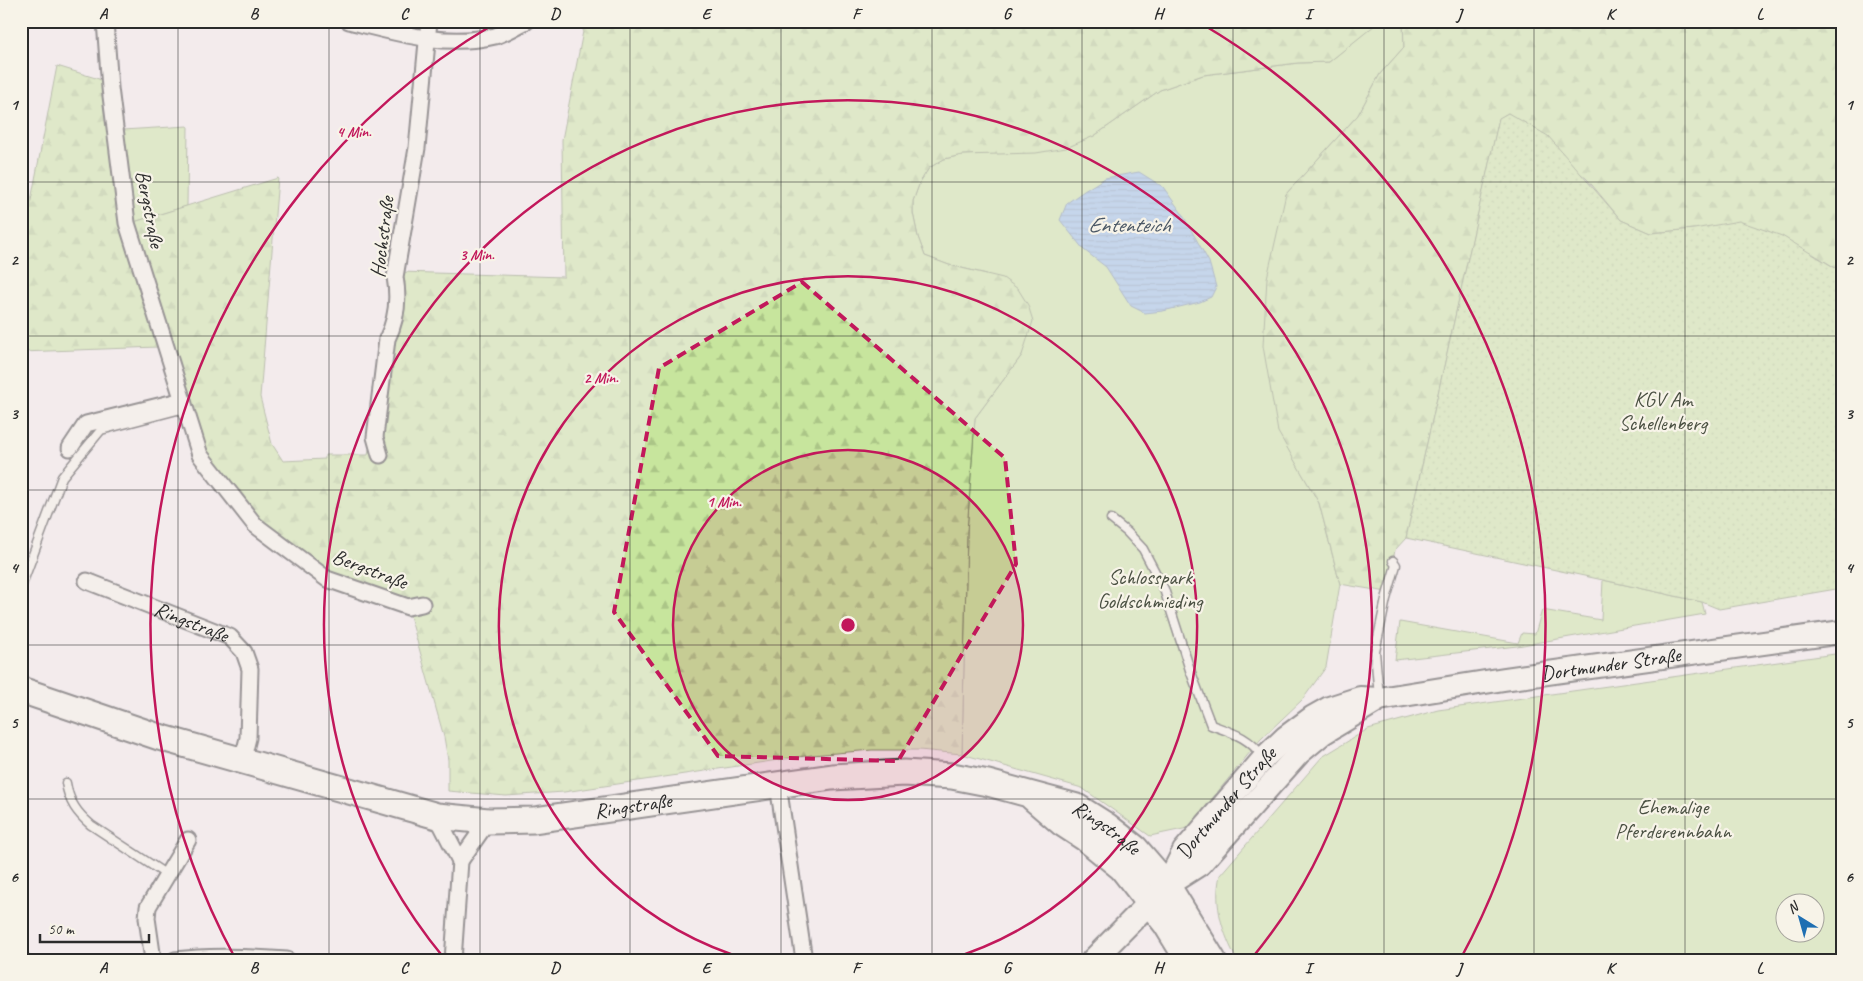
<svg xmlns="http://www.w3.org/2000/svg" width="1863" height="981" font-family="Caveat,sans-serif">
<style>
.green{fill:#c7e59d;stroke:#798864;fill-rule:evenodd}
.forest{fill:url(#forest-firs);stroke:#798864}
.garden{fill:url(#garden-dots);stroke:#798864}
.water{fill:url(#water-rules);stroke:#68829d}
.lines{fill:none;stroke-linecap:round;stroke-linejoin:round}
.lane-casing{stroke:#2b2b2b;stroke-width:11}
.street-casing{stroke:#2b2b2b;stroke-width:19}
.secondary-casing{stroke:#2b2b2b;stroke-width:26}
.primary-casing{stroke:#2b2b2b;stroke-width:29}
.lane{stroke:#f7f3e8;stroke-width:8}
.street{stroke:#f7f3e8;stroke-width:15}
.secondary{stroke:#f7f3e8;stroke-width:22}
.primary{stroke:#f7f3e8;stroke-width:25}
.marked{fill:none;stroke:#c2185b;stroke-width:4;stroke-dasharray:10 6;stroke-linejoin:round}
.grid{fill:none;stroke:#2b2b2b;stroke-width:1;stroke-opacity:0.55}
.ring{fill:none;stroke:#c2185b;stroke-width:2.5}
.labels{text-anchor:middle;stroke-width:4.5;stroke-linejoin:round;paint-order:stroke}
.street-label{font-size:21px;fill:#2b2b2b;stroke:#f7f3e8}
.park-label{font-size:21px;fill:#4a5042;stroke:#f7f3e8}
.water-label{font-size:22px;font-style:italic;fill:#495664;stroke:#f7f3e8}
.centre{fill:#c2185b;stroke:#f7f3e8;stroke-width:2.5}
.ring-label{font-size:15px;text-anchor:middle;font-weight:bold;fill:#c2185b;stroke:#f7f3e8;stroke-width:4.5;stroke-linejoin:round;paint-order:stroke}
.neatline{fill:none;stroke:#2b2b2b;stroke-width:2}
.grid-label{font-size:16px;text-anchor:middle;font-weight:bold;fill:#2b2b2b}
</style>
<defs>
<pattern id="forest-firs" width="22" height="20" patternUnits="userSpaceOnUse" patternTransform="scale(1.25)"><rect width="22" height="20" fill="#c7e59d"/><path d="M5 1l3.5 6h-7zM16 11l3.5 6h-7z" fill="#abc587"/></pattern>
<pattern id="garden-dots" width="8" height="8" patternUnits="userSpaceOnUse" patternTransform="scale(1.25)"><rect width="8" height="8" fill="#c7e59d"/><path d="M2 2h.1M6 6h.1" fill="none" stroke="#abc587" stroke-width="1.8" stroke-linecap="round"/></pattern>
<pattern id="water-rules" width="6" height="5" patternUnits="userSpaceOnUse" patternTransform="scale(1.25)"><rect width="6" height="5" fill="#90bce9"/><path d="M0 2.5h6" fill="none" stroke="#7699bd"/></pattern>
</defs>
<rect width="100%" height="100%" fill="#f3ebec"/>
<filter id="ink" filterUnits="userSpaceOnUse"><feTurbulence type="fractalNoise" baseFrequency=".02" numOctaves="2"/><feDisplacementMap in="SourceGraphic" scale="10" xChannelSelector="R" yChannelSelector="G"/><feConvolveMatrix kernelMatrix="1 2 1 2 8 2 1 2 1" color-interpolation-filters="sRGB"/></filter>
<g filter="url(#ink)">
<g class="green">
<polygon points="1379,21 1403,21 1404,47 1380,74 1358,115 1286,194 1278,431 1319,503 1340,584 1326,667 1303,699 1260,740 1188,828 1150,836 1082,788 962,754 967,532 975,418 1022,355 987,274 949,265 925,256 918,237 913,213 913,201 920,182 929,168 944,159 962,155 998,153 1094,136 1160,90 1203,75 1298,63 1329,62"/>
<polygon points="188,126 187,206 134,222 123,130"/>
<polygon points="1603,580 1702,602 1705,614 1517,646 1395,660 1400,622 1518,643 1522,633 1535,634 1542,610 1601,620"/>
<path d="M1842,653v307h-605c-14,-27 -24,-54 -17,-85l102,-118 46,-28 70,-19zM1786,904h30v30h-30z"/>
</g>
<g class="forest">
<polygon points="585,21 1380,21 1329,62 1298,63 1203,75 1160,90 1094,136 1066,148 1036,153 962,155 944,159 929,168 920,182 913,201 913,213 918,237 925,256 949,265 1003,278 1018,289 1028,305 1033,321 1022,355 975,418 967,532 962,754 919,750 872,750 812,755 564,792 506,796 448,791 448,760 444,737 405,598 331,573 260,520 207,451 134,222 278,178 260,397 272,444 283,461 325,459 325,455 368,455 369,449 376,453 380,445 393,337 399,333 405,282 401,272 564,277 562,140"/>
<polygon points="1403,21 1842,21 1842,272 1813,254 1694,229 1651,233 1621,220 1587,179 1508,113 1499,119 1406,538 1395,550 1387,592 1340,584 1319,503 1278,432 1263,346 1267,278 1286,194 1358,115 1380,74 1404,47"/>
<polygon points="57,66 102,80 119,225 158,347 21,352 21,252"/>
</g>
<polygon class="garden" points="1508,113 1548,136 1621,220 1651,233 1694,229 1739,221 1782,236 1842,272 1842,588 1719,609 1702,602 1603,580 1406,538 1499,118"/>
<polygon class="water" points="1139,172 1163,187 1181,212 1209,262 1216,287 1211,297 1200,302 1163,311 1145,313 1131,306 1106,267 1084,250 1060,220 1067,203 1084,191 1105,178"/>
<g class="lines">
<g class="lane-casing">
<g id="lane">
<path d="M1111,519l16,13 16,17 21,40 26,81 21,55c22,8 38,12 52,32"/>
<polyline points="21,587 62,477 101,430 185,408"/>
<polyline points="1379,697 1375,652 1386,599 1396,565 1393,561"/>
<path d="M66,783c3,19 11,30 25,42l76,50"/>
</g>
</g>
<g class="street-casing">
<g id="street">
<polyline points="105,21 110,88 127,223 200,455 255,525 327,579 408,607 422,604"/>
<path d="M349,21c48,12 97,27 146,15 11,-3 21,-10 32,-15"/>
<polyline points="70,448 86,424 183,400"/>
<path d="M380,455l-5,-18 12,-98c10,-20 12,-40 8,-62l22,-129 12,-127"/>
<path id="s1" d="M87,581l143,56 14,15 6,17 -2,69 -6,24"/>
<polyline points="778,785 804,960"/>
<polyline points="437,816 460,861 453,960"/>
<polyline points="460,861 488,821"/>
<polyline points="21,959 22,960"/>
<polyline points="153,960 147,918 148,907 188,840"/>
<path d="M175,960c37,-5 75,-3 112,0"/>
</g>
</g>
<g class="secondary-casing">
<g id="secondary">
<path id="s2" d="M1167,885l17,-34 82,-95 20,-19 27,-20 16,-9 31,-10 19,1 125,-20 338,-47"/>
<polyline points="1093,960 1167,885 1200,864 1299,753 1323,733 1376,701"/>
</g>
</g>
<g class="primary-casing">
<g id="primary">
<path id="s3" d="M21,690l138,47 278,79 51,5 46,-1 298,-43 72,-4 48,3 36,7 89,24 30,19 28,22 32,37 46,75"/>
<polyline points="1033,798 1062,823 1085,838 1122,868 1166,924 1188,960"/>
</g>
</g>
<use href="#lane" class="lane"/>
<use href="#street" class="street"/>
<use href="#secondary" class="secondary"/>
<use href="#primary" class="primary"/>
</g>
</g>
<path d="M0 0H1863V981H0ZM802,282l203,176 11,106 -118,197 -180,-5 -104,-144 45,-244z" fill="#f3ebec" fill-opacity=".55" fill-rule="evenodd"/>
<path class="marked" d="M802,282l203,176 11,106 -118,197 -180,-5 -104,-144 45,-244z"/>
<path class="grid" d="M178,21v939M329,21v939M480,21v939M630,21v939M781,21v939M932,21v939M1082,21v939M1233,21v939M1384,21v939M1534,21v939M1685,21v939M21,182h1821M21,336h1821M21,490h1821M21,645h1821M21,799h1821"/>
<circle cx="848" cy="625" r="175" fill="#c2185b" fill-opacity=".12"/>
<g class="ring">
<circle cx="848" cy="625" r="175"/>
<path d="M749 960A349 349 0 1 1 947 960"/>
<path d="M444 958A524 524 0 1 1 1252 958"/>
<path d="M235 958A698 698 0 0 1 494 24M1202 24A698 698 0 0 1 1461 958"/>
</g>
<g class="labels">
<g class="street-label">
<text transform="translate(150 209) rotate(79)" y="7">Bergstraße</text>
<text transform="translate(382 237) rotate(-83)" y="7">Hochstraße</text>
<text transform="translate(370 569) rotate(21)" y="7">Bergstraße</text>
<text dy="7" stroke="none"><textPath href="#s1" startOffset="112">Ringstraße</textPath></text>
<text dy="7" stroke="none"><textPath href="#s2" startOffset="529">Dortmunder Straße</textPath></text>
<text dy="7" stroke="none"><textPath href="#s2" startOffset="102">Dortmunder Straße</textPath></text>
<text dy="7" stroke="none"><textPath href="#s3" startOffset="632">Ringstraße</textPath></text>
<text dy="7" stroke="none"><textPath href="#s3" startOffset="1118">Ringstraße</textPath></text>
</g>
<g class="park-label">
<text x="1663" y="406">KGV Am<tspan x="1663" dy="24">Schellenberg</tspan></text>
<text x="1150" y="584">Schlosspark<tspan x="1150" dy="24">Goldschmieding</tspan></text>
<text x="1673" y="814">Ehemalige<tspan x="1673" dy="24">Pferderennbahn</tspan></text>
</g>
<g class="water-label">
<text x="1129" y="232">Ententeich</text>
</g>
</g>
<circle cx="848" cy="625" r="8" class="centre"/>
<g class="ring-label">
<text x="354" y="137">4 Min.</text>
<text x="477" y="260">3 Min.</text>
<text x="601" y="383">2 Min.</text>
<text x="724" y="507">1 Min.</text>
</g>
<rect width="1863" height="981" fill="none" stroke="#f7f3e8" stroke-width="55"/>
<g transform="translate(1800 918) rotate(323)"><circle r="24" fill="#f7f3e8" stroke="#a5a39c"/>
<path d="M0-4L9 19L0 12L-9 19Z" fill="#1f6fb2"/>
<text y="-8" font-size="14" font-weight="bold" text-anchor="middle" fill="#2b2b2b">N</text>
</g>
<path d="M40 934v8h109v-8" fill="none" stroke="#2b2b2b" stroke-width="2.5"/>
<text x="48" y="934" font-size="15" fill="#2b2b2b" stroke="#f7f3e8" stroke-width="4" paint-order="stroke">50 m</text>
<rect x="28" y="28" width="1808" height="926" class="neatline"/>
<g class="grid-label">
<text x="103" y="19">A</text>
<text x="254" y="19">B</text>
<text x="404" y="19">C</text>
<text x="555" y="19">D</text>
<text x="706" y="19">E</text>
<text x="856" y="19">F</text>
<text x="1007" y="19">G</text>
<text x="1158" y="19">H</text>
<text x="1308" y="19">I</text>
<text x="1459" y="19">J</text>
<text x="1610" y="19">K</text>
<text x="1760" y="19">L</text>
<text x="14" y="110">1</text>
<text x="1849" y="110">1</text>
<text x="14" y="265">2</text>
<text x="1849" y="265">2</text>
<text x="14" y="419">3</text>
<text x="1849" y="419">3</text>
<text x="14" y="573">4</text>
<text x="1849" y="573">4</text>
<text x="14" y="728">5</text>
<text x="1849" y="728">5</text>
<text x="14" y="882">6</text>
<text x="1849" y="882">6</text>
<text x="103" y="973">A</text>
<text x="254" y="973">B</text>
<text x="404" y="973">C</text>
<text x="555" y="973">D</text>
<text x="706" y="973">E</text>
<text x="856" y="973">F</text>
<text x="1007" y="973">G</text>
<text x="1158" y="973">H</text>
<text x="1308" y="973">I</text>
<text x="1459" y="973">J</text>
<text x="1610" y="973">K</text>
<text x="1760" y="973">L</text>
</g>
</svg>
